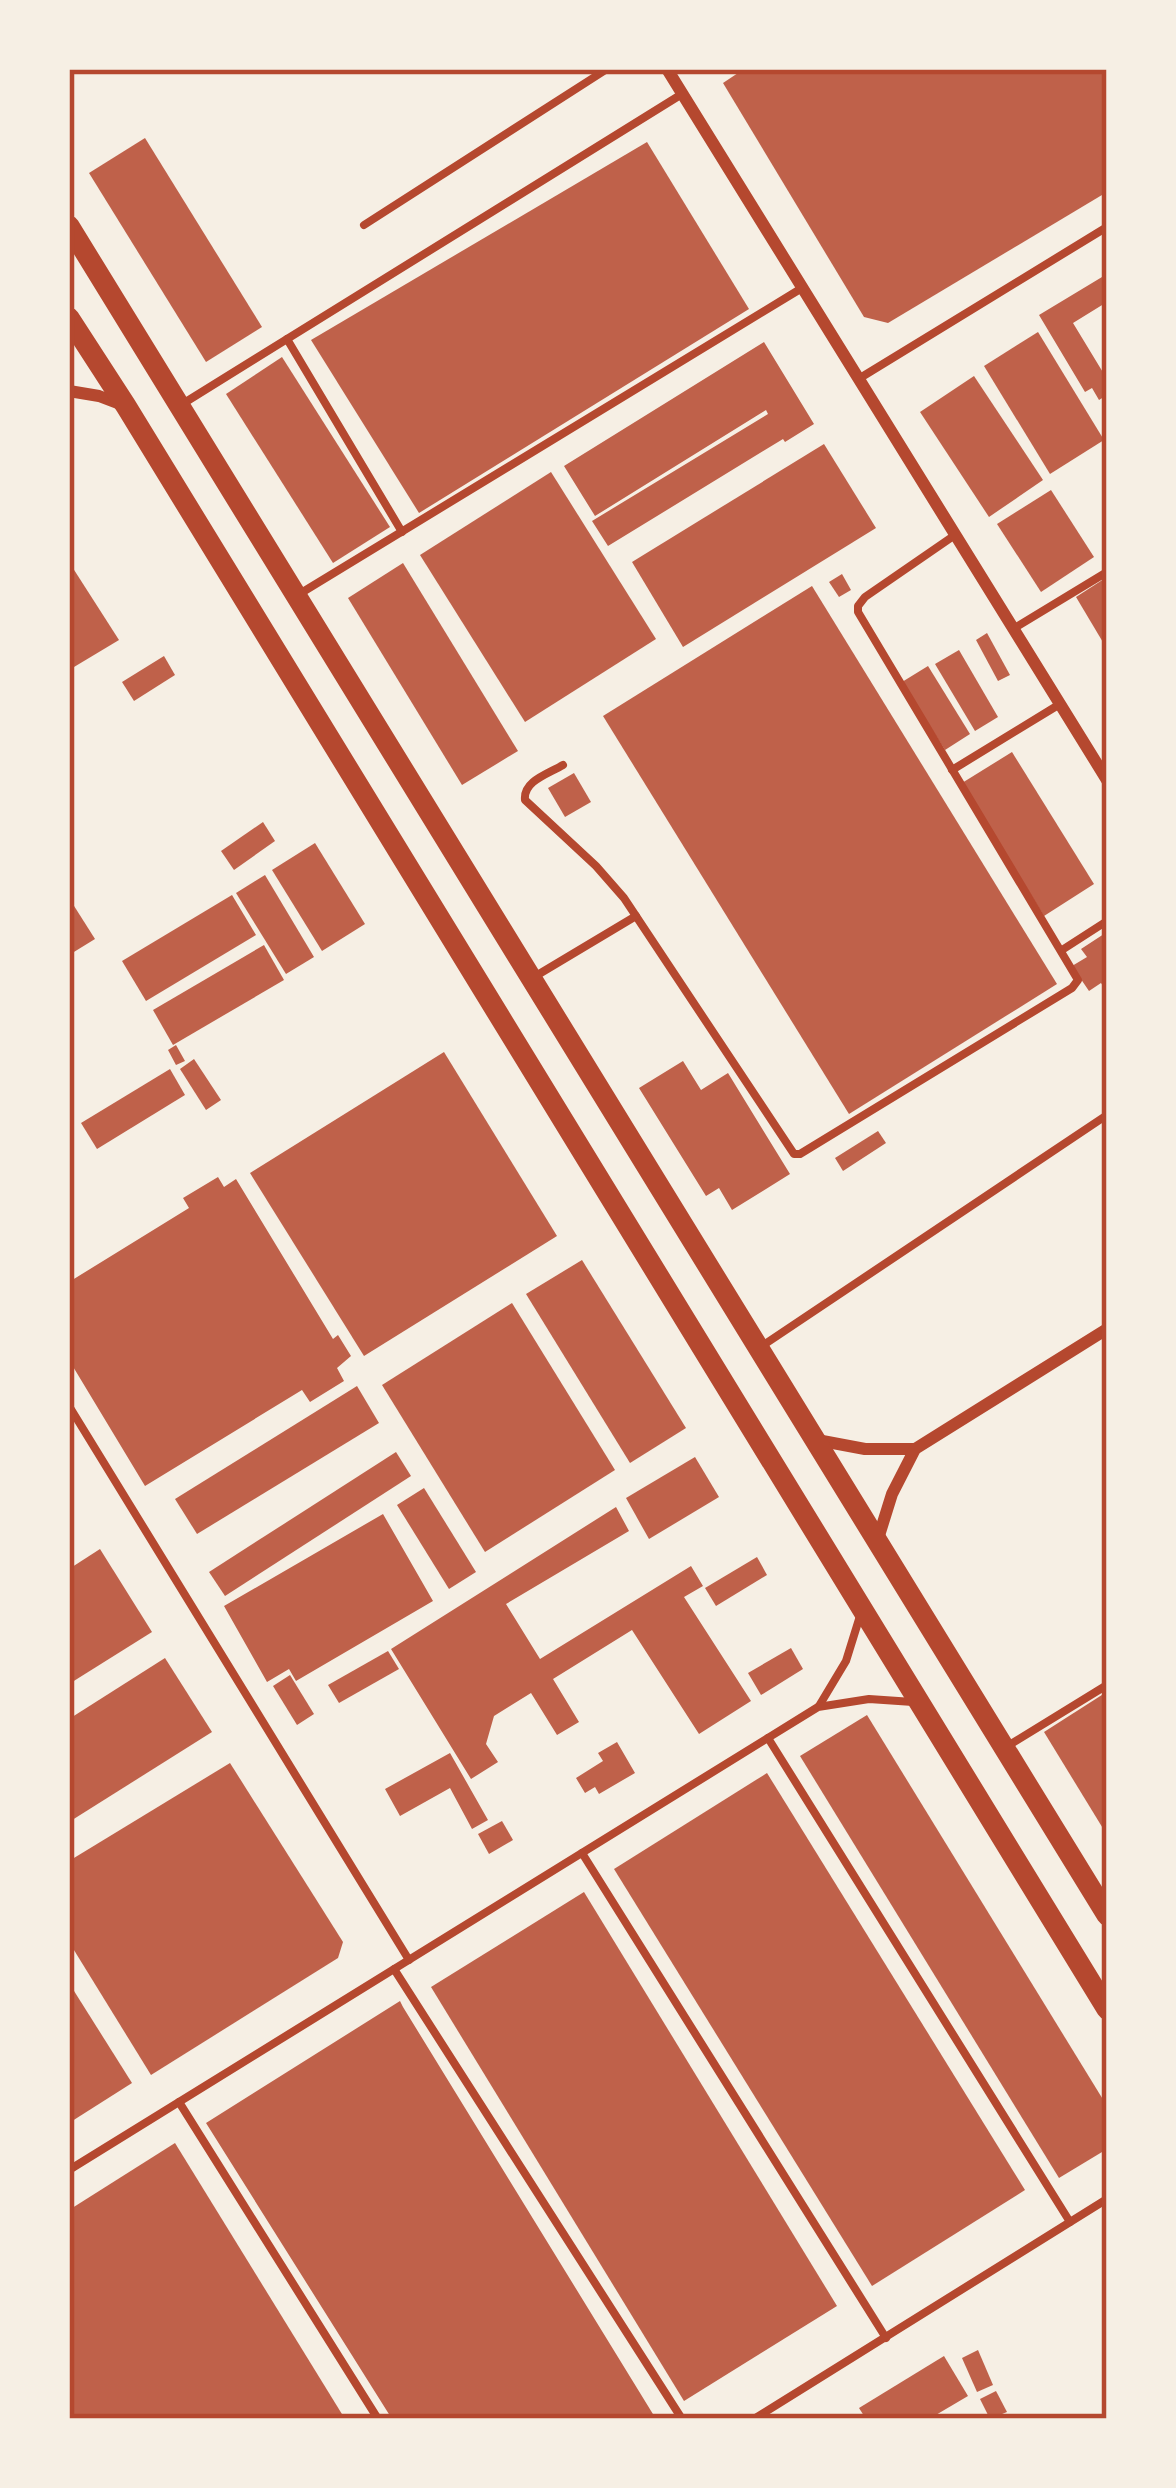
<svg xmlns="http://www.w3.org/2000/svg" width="1176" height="2488" font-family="Commissioner,sans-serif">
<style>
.building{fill:#bf614a}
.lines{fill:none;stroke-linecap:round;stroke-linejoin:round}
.service{stroke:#b5482f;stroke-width:8}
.minor{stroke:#b5482f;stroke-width:12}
.secondary{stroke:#b5482f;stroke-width:21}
.neatline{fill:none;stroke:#b5482f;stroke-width:4.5}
</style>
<rect width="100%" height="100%" fill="#f6efe4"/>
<g class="building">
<polygon points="744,69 1107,69 1107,192 888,323 864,317 723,83"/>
<polygon points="145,138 262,327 206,362 89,173"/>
<polygon points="647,142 749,309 419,513 311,340"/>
<polygon points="1107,274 1107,302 1073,323 1107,379 1107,395 1099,400 1092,388 1085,392 1039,315"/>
<polygon points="1038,332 1104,440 1050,474 984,366"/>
<polygon points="764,342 814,424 785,442 783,439 608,546 592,521 768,414 766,410 595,516 564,466"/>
<polygon points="282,357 390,527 333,563 226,394"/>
<polygon points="974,376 1043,480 989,517 920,412"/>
<polygon points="824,444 876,528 683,647 632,562"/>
<polygon points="551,472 656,639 525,722 420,555"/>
<polygon points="1051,490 1094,557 1041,592 997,524"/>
<polygon points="69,562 119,640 69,670"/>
<polygon points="403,563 518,751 462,785 348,598"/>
<polygon points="842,574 851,590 839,597 829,582"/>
<polygon points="1107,577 1107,649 1076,597"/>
<polygon points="812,586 1057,984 849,1114 603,716"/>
<polygon points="987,633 1010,675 998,681 976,640"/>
<polygon points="959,650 998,717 975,731 935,664"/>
<polygon points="164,656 175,675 134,701 122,682"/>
<polygon points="928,666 970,734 945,750 902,682"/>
<polygon points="1012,752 1094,884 1044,916 962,783"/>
<polygon points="574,773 591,802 565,817 548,788"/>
<polygon points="263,822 275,841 234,870 221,851"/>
<polygon points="315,843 365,924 322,951 272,870"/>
<polygon points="265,875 314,957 286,974 236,893"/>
<polygon points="232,895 256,935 146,1001 122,961"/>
<polygon points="69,898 95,939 69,955"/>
<polygon points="1107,932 1107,992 1101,983 1089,991 1072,966 1087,957 1081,949"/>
<polygon points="264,945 284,980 173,1045 153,1010"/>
<polygon points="176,1045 185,1061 176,1065 168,1050"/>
<polygon points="444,1052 557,1236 364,1356 250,1173"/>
<polygon points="194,1059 221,1100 206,1110 180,1069"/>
<polygon points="683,1061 701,1090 728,1073 790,1174 732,1210 719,1188 706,1196 639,1088"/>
<polygon points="170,1069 185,1095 97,1149 81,1123"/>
<polygon points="878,1131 886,1143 843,1171 835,1158"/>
<polygon points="218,1177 224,1187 236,1179 333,1339 338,1335 351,1356 337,1368 344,1381 310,1402 302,1390 145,1486 69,1360 69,1282 189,1208 183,1198"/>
<polygon points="582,1260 686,1428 630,1463 526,1294"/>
<polygon points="512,1303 615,1470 485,1552 382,1385"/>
<polygon points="357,1386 379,1423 197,1534 175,1499"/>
<polygon points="396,1452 411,1476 225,1596 209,1572"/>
<polygon points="695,1457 719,1497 649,1539 626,1498"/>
<polygon points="424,1488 476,1572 449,1589 397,1505"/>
<polygon points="616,1507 629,1531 506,1604 540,1659 691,1566 703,1586 684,1597 751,1701 699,1734 632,1630 553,1679 579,1722 557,1735 531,1693 494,1716 486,1744 498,1762 471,1779 391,1649"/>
<polygon points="383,1514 433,1601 296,1681 289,1669 267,1682 224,1606"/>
<polygon points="100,1549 152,1632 69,1684 69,1569"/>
<polygon points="757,1557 767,1575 716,1606 705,1588"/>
<polygon points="791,1648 803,1669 761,1695 748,1673"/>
<polygon points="388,1651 399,1669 339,1703 328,1685"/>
<polygon points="165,1658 212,1732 69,1822 69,1719"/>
<polygon points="290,1675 314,1714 297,1725 273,1686"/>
<polygon points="1105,1693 1107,1696 1107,1835 1044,1732"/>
<polygon points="867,1715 1107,2106 1107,2149 1059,2178 800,1756"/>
<polygon points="617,1742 635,1773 599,1794 595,1787 585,1793 576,1778 603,1761 598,1753"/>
<polygon points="450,1753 488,1820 472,1829 450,1788 400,1816 385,1789"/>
<polygon points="230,1763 343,1942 338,1958 151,2075 69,1942 69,1861"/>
<polygon points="767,1773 1025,2190 872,2286 614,1869"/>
<polygon points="502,1821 513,1840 489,1854 478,1834"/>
<polygon points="584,1892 837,2306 684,2401 431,1987"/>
<polygon points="69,1983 132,2083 69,2123"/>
<polygon points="400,2001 403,2007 656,2419 392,2419 206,2123"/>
<polygon points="175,2143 345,2419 69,2419 69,2210"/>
<polygon points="978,2350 993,2385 977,2392 962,2358"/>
<polygon points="944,2356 968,2396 929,2419 866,2419 859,2408"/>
<polygon points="996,2391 1007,2412 990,2419 980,2399"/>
</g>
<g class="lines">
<g class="service">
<polyline points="364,225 607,69"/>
<polyline points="287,339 402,532"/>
<polyline points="860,378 1107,227"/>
<polyline points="184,403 682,94"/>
<polyline points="301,593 802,288"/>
<polyline points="1013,629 1107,572"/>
<path d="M563,765c-15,9 -40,16 -38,35l71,66 28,32 170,256h6l272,-166 6,-8 -220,-368v-6l7,-9 90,-62"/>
<polyline points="952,770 1060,704"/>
<polyline points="1062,950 1107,921"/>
<polyline points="534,977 636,916"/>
<polyline points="759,1348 1107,1115"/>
<polyline points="69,1406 409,1960"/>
<polyline points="819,1706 846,1661 860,1616"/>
<polyline points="768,1738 1070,2222"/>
<polyline points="1006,1747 1107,1685"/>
<polyline points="582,1853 886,2338"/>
<polyline points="394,1969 682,2419"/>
<polyline points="179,2102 378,2419"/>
<polyline points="69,2170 818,1707 869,1699 913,1702"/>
<polyline points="754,2419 1107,2199"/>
</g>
<g class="minor">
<polyline points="667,69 1107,780"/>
<polyline points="69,391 99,396 120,404"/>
<polyline points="817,1440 865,1449 915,1449"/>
<polyline points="877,1542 892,1494 915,1449 1107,1329"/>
</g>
<g class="secondary">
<polyline points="69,226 1107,1915"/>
<polyline points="69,318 126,406 1107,2009"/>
</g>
</g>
<rect width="1176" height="2488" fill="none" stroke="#f6efe4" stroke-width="144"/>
<rect x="72" y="72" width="1032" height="2344" class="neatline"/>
</svg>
